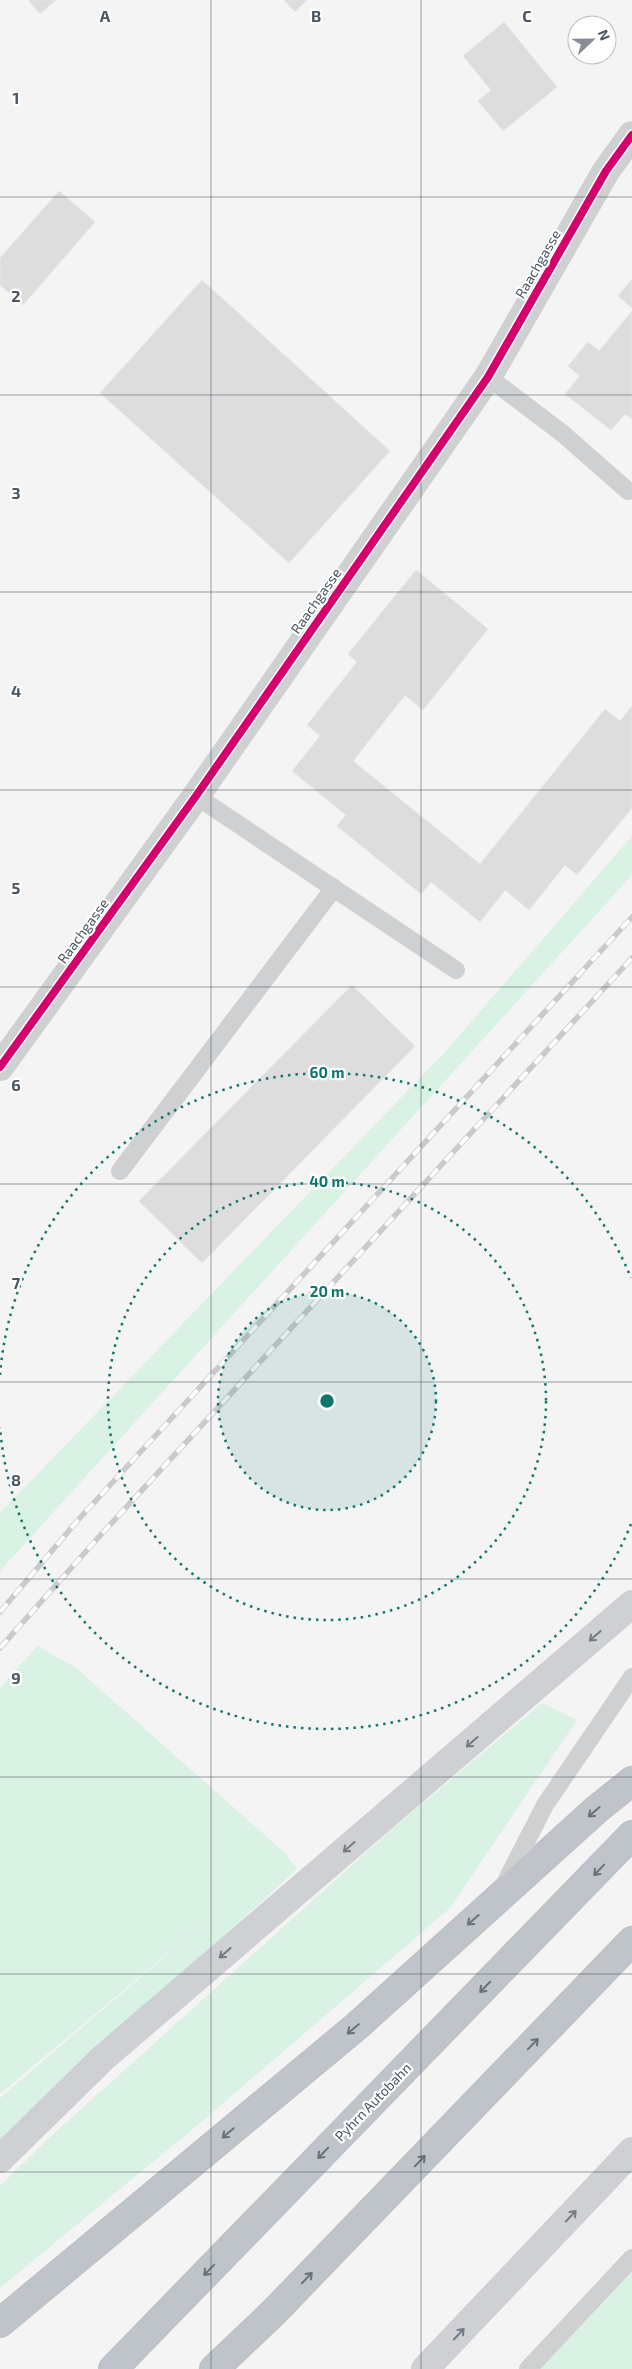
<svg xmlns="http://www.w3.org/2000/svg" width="632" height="2369" font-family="'Exo 2',sans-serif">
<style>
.green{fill:#d9f2e3}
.building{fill:#ddddde;stroke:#e5e6e7}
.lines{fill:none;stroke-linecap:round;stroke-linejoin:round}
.motorway-casing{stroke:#b9bec3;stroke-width:30}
.service{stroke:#ced0d2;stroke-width:18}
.minor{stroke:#ced0d2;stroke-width:28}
.secondary{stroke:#ced0d4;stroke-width:28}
.motorway{stroke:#bec4c9;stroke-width:28}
.rail-casing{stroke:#c9cacc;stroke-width:5.5}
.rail{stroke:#fff;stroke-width:4;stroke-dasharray:11;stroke-linecap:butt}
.cycleway-casing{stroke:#fff;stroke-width:11}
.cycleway{stroke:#d6006c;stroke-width:8}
.oneway{stroke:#727b84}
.oneway2{stroke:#67727b}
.grid{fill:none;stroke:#4a5661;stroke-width:1;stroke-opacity:0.55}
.ring{fill:none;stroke:#0f766e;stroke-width:2.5;stroke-dasharray:2.5 5}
.labels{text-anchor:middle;stroke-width:4.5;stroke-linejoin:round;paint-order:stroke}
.street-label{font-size:14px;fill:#4a5661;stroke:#fff}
.grid-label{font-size:16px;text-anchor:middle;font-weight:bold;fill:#4a5661;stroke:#fff;stroke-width:4.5;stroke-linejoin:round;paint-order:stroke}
.centre{fill:#0f766e;stroke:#fff;stroke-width:2.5}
.ring-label{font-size:15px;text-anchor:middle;font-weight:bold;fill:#0f766e;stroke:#fff;stroke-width:4.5;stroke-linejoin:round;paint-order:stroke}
</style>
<rect width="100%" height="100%" fill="#f4f4f4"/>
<g class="green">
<polygon points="632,836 632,875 0,1571 0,1513 445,1052"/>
<polygon points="37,1646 75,1667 285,1853 297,1869 0,2141 0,2098 206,1921 0,2094 0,1688"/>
<polygon points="542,1703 577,1720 450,1908 205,2119 0,2288 0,2186 48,2139 391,1830"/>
<polygon points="632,2259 632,2369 524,2369"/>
</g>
<g class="building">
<polygon points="28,0 56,0 40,14"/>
<polygon points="284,0 307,0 295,12"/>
<polygon points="504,22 557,87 503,131 478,101 491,90 463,56"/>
<polygon points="59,191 95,222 23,305 0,285 0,258"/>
<polygon points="632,279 632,308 618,296"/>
<polygon points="202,280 390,451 289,563 100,393"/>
<polygon points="632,311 632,419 625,414 611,430 565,394 580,376 568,366 588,342 599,351"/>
<polygon points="416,570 488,629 423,710 405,695 353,761 480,864 605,709 620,721 632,706 632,808 577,875 565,865 529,910 505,890 480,922 431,882 421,894 337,826 346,815 292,771 320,736 307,725 357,662 348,654"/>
<polygon points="352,985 415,1046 202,1263 139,1201"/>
</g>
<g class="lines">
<g class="motorway-casing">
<g id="motorway">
<polyline points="0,2323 357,2026 597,1809 632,1781"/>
<polyline points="113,2369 632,1835"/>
<polyline points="214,2369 273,2313 632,1941"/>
</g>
</g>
<g class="service">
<polyline points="488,377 562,433 628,491"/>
<polyline points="196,796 456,970"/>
<polyline points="120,1171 334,888"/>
<polyline points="503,1887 545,1805 632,1677"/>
<polyline points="528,2369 632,2258"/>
</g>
<polyline class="minor" points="0,1067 196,796 488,377 606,171 632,135"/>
<g class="secondary">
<polyline points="0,2159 103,2058 632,1604"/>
<polyline points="425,2369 632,2151"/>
</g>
<use href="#motorway" class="motorway"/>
<g class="rail-casing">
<g id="rail">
<polyline points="0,1612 78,1520 632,917"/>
<polyline points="0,1648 97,1539 632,958"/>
</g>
</g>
<use href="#rail" class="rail"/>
<g class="cycleway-casing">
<polyline id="cycleway" points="0,1067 196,796 488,377 606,171 632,135"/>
</g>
<use href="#cycleway" class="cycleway"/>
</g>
<defs><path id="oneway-shaft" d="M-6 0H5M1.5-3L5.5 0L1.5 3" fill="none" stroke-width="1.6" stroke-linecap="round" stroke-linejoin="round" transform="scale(1.25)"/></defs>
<g class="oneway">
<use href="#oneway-shaft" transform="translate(595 1636) rotate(139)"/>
<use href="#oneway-shaft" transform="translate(472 1742) rotate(139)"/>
<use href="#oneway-shaft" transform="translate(349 1847) rotate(139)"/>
<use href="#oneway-shaft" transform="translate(225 1953) rotate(139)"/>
<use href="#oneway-shaft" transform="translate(571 2216) rotate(-47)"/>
<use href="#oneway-shaft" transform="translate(459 2334) rotate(-47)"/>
</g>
<g class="oneway2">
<use href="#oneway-shaft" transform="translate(594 1812) rotate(139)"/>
<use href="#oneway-shaft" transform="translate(599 1870) rotate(134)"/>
<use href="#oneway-shaft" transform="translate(473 1920) rotate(138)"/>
<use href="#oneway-shaft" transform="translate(485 1987) rotate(134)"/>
<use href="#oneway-shaft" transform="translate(353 2029) rotate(140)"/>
<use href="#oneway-shaft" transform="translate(533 2044) rotate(-46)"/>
<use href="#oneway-shaft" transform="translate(228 2133) rotate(140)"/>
<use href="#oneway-shaft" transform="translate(323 2153) rotate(134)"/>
<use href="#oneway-shaft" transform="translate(420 2161) rotate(-46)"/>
<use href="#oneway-shaft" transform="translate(209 2270) rotate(134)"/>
<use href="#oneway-shaft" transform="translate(307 2278) rotate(-46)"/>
</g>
<path class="grid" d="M211,0v2369M421,0v2369M0,197h632M0,395h632M0,592h632M0,790h632M0,987h632M0,1184h632M0,1382h632M0,1579h632M0,1777h632M0,1974h632M0,2172h632"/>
<circle cx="327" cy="1401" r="109" fill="#0f766e" fill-opacity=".12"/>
<g class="ring">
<circle cx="327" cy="1401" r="109"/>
<circle cx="327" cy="1401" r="219"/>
<path d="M631 1524A328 328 0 0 1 0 1427M0 1375A328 328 0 0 1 631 1278"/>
</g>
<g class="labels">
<g class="street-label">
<text transform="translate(538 264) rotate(-60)" y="5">Raachgasse</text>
<text transform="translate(316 601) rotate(-55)" y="5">Raachgasse</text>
<text transform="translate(83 931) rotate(-54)" y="5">Raachgasse</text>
<text transform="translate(373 2102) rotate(-46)" y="5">Pyhrn Autobahn</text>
</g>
</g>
<g class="grid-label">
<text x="105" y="22">A</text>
<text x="316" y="22">B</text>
<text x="527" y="22">C</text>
<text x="16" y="104">1</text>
<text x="16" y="302">2</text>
<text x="16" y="499">3</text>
<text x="16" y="697">4</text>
<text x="16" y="894">5</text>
<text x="16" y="1091">6</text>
<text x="16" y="1289">7</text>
<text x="16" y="1486">8</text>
<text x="16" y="1684">9</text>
</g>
<circle cx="327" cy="1401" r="8" class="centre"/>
<g class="ring-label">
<text x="327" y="1078">60 m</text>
<text x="327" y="1187">40 m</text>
<text x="327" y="1297">20 m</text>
</g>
<g transform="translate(592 40) rotate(68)"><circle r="24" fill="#ffffff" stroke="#b7bbc0"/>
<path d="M0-4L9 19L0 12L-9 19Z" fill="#868d94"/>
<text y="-8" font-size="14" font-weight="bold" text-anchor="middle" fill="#4a5661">N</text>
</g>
</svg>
